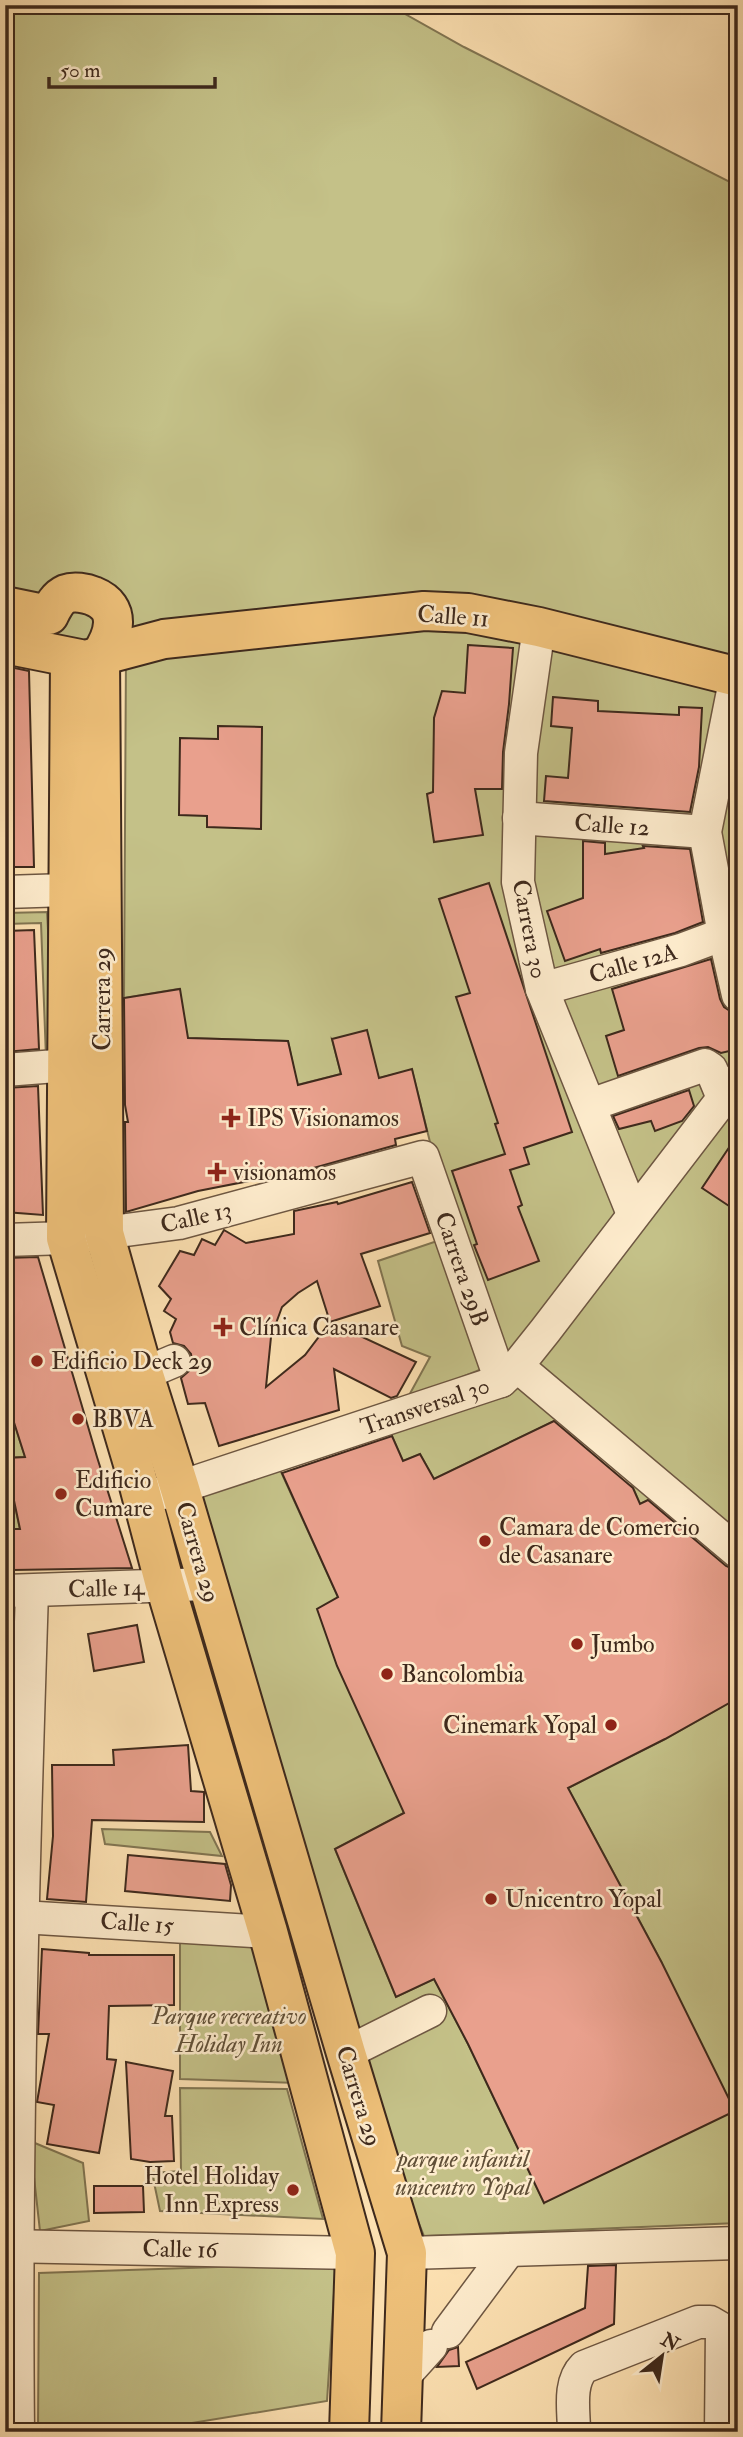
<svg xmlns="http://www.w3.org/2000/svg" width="743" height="2437" font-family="'IM FELL Double Pica',serif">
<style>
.green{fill:#c4c188;stroke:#817552;stroke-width:2}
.building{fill:#e9a08d;stroke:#3e291c;stroke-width:2;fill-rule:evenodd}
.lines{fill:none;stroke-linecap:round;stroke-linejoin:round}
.minor-casing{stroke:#6e5742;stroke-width:35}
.major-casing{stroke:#3e291c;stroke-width:42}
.minor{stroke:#feeccd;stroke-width:32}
.major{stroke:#eec079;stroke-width:38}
.poi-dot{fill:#8f2418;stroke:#feeccd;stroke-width:2.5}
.labels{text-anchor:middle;stroke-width:5;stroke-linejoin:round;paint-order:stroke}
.street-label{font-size:24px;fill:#3e291c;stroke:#feeccd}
.poi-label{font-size:24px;fill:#3e291c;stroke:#feeccd;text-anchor:start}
.park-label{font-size:24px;font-style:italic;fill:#604f37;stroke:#feeccd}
</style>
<rect width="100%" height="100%" fill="#fde1b2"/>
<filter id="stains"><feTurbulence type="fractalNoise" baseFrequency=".00286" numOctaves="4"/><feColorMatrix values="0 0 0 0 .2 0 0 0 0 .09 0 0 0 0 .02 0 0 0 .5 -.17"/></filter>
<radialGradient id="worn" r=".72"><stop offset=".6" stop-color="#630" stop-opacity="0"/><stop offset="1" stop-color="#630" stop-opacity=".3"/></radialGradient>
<g class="green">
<polygon points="5,5 389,5 464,47 738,186 738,1571 651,1499 640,1504 622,1462 567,1415 434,1479 420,1454 403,1461 387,1425 509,1374 431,1146 412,1070 379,1078 332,1039 341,1074 297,1085 288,1041 187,1038 179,989 124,998 126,652 5,634"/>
<polygon points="47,912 55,1057 46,1058 41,923 5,924 5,913"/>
<polygon points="443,1239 487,1367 407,1399 430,1357 402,1346 378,1261"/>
<polygon points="5,1394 25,1457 5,1458"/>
<polygon points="5,1462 20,1529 9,1529 13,1570 5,1570"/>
<polygon points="277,1463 338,1597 404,1813 335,1849 396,1997 434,1979 468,2044 544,2203 662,1963 568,1788 665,1739 738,1698 738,2223 424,2236 366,2090 186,1492"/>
<polygon points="5,1663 16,1663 18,1707 5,1709"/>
<polygon points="13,1766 16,1892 5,1894 5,1767"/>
<polygon points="102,1829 210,1832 222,1856 105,1844"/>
<polygon points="180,1933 258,1936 296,2083 180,2079"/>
<polygon points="180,2088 287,2089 323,2219 160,2211 152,2173 181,2171"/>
<polygon points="30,2141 83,2163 89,2221 40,2231"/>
<polygon points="336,2263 327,2401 137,2432 38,2432 39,2273"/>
</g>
<g class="building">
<polygon points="468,645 513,648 509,704 503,752 502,789 475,789 483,835 434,842 427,794 433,792 434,718 442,691 465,693"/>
<polygon points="5,666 29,671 34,867 5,867"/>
<polygon points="553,697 598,701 598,711 679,715 679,707 702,708 699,767 690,812 544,801 546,776 568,778 572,728 551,726"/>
<polygon points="218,726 262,727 261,829 207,827 207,816 179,815 180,738 218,739"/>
<polygon points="583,841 605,843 605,854 644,848 643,846 690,849 703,922 675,933 601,953 600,949 565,961 547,911 583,898"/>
<polygon points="489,883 572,1132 524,1148 529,1164 510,1170 522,1205 518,1207 539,1261 488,1280 474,1245 477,1244 452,1171 505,1154 495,1124 498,1123 456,997 470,993 439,899"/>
<polygon points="34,930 39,1049 5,1052 5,931"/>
<polygon points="711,959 720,999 724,1007 730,1011 738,1036 738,1049 721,1053 708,1047 699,1048 618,1076 606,1036 624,1030 612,989"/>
<polygon points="180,989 188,1038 288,1041 298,1085 341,1074 332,1039 367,1030 379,1078 412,1069 427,1131 395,1139 396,1145 310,1169 198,1191 126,1212 125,1122 128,1122 125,1105 124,998"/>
<polygon points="38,1086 43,1215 5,1212 5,1088"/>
<polygon points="689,1090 694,1106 682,1121 655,1131 651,1121 619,1129 613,1116"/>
<polygon points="738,1134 738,1212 702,1188"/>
<path d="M412,1182l18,51 -69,21 19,52 -50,16 86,40 -19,34 -6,2 -57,-29 5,41 -120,36 -14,-43 -17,1 -7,-26 8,-7 3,-8 -1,-9 -7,-8 -11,-3 -3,-11 6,-13 -12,-8 7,-12 -12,-13 21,-35 14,4 8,-16 13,6 9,-15 22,13 48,-9v-23l43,-9 1,2zM317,1281l13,41 -25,33 -39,32 5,-50 11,-30 16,-14z"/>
<polygon points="38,1257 97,1457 132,1568 13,1570 9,1529 20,1529 5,1458 25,1457 5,1394 5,1258"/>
<polygon points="554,1421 633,1488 640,1504 648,1500 726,1566 738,1571 738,1698 665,1739 568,1788 662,1963 735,2111 544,2203 468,2044 434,1979 396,1997 335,1849 404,1813 337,1666 317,1609 338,1597 282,1473 392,1436 403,1461 420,1454 434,1479"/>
<polygon points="137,1625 144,1662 94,1671 88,1634"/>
<polygon points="188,1745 191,1791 204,1792 204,1822 92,1820 86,1902 47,1899 53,1836 52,1765 114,1765 113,1750"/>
<polygon points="128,1855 225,1864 231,1885 230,1901 125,1891"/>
<polygon points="42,1949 89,1953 89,1955 174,1955 174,2005 109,2006 107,2059 116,2060 99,2153 47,2144 54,2105 37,2102 49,2034 38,2034"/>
<polygon points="126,2062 173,2071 165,2116 172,2116 174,2161 150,2162 131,2159"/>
<polygon points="94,2186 143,2186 144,2212 94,2213"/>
<polygon points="616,2265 614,2324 477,2389 466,2362 585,2308 588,2266"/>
<polygon points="458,2347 459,2366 437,2367 449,2350"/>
</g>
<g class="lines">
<g class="minor-casing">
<g id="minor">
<polyline points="539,627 521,753 518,882 542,989 633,1214"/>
<polyline points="736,676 705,832 724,934 738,995"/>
<polyline points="519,818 705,832"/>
<polyline points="5,892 67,890"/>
<polyline points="542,989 681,950 724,934"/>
<polyline points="5,1070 69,1065"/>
<polyline points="590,1105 705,1065 711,1069 723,1098"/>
<polyline points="5,1240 66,1238 179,1223 423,1157 501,1381"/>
<polyline points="517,1366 738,1552"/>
<polyline points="122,1383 174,1361"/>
<polyline points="159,1494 501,1381 517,1366 545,1331 738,1079"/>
<polyline points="5,1591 207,1584"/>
<polyline points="5,1916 268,1932"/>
<polyline points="346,2053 430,2011"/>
<polyline points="5,2246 355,2253"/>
<polyline points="407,2253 738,2243"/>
<polyline points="448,2332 509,2250"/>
<polyline points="403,2377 431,2346"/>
<path d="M18,2432c-3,-281 5,-561 14,-841"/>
<path d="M574,2432c0,-21 -6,-49 10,-65l114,-45h12l12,7 -1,103"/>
</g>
</g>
<g class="major-casing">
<g id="major">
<path d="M5,606l44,9c4,-8 8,-17 17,-21 8,-3 20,-1 27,2 30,12 21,39 7,60"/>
<polyline points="5,644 85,660 164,639 424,611 468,613 539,627 738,677"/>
<polyline points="100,656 104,1233 144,1375 180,1489 346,2053 407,2253 401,2432"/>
<polyline points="70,658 66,1238 134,1467 165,1585 268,1932 355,2253 349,2432"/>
</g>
</g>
<use href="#minor" class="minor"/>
<use href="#major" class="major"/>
</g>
<g class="poi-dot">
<path d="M227.5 1107.5h7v7h7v7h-7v7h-7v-7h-7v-7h7z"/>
<path d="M213.5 1161.5h7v7h7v7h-7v7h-7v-7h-7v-7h7z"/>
<path d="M219.5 1316.5h7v7h7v7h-7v7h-7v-7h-7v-7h7z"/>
<circle cx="37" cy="1361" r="7"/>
<circle cx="78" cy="1419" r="7"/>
<circle cx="61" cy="1494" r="7"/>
<circle cx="485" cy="1541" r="7"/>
<circle cx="577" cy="1644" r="7"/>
<circle cx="387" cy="1674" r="7"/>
<circle cx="611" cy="1725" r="7"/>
<circle cx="491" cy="1899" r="7"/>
<circle cx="293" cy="2190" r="7"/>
</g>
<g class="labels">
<g class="street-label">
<text transform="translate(453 616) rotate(4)" y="8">Calle 11</text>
<text transform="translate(612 825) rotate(4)" y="8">Calle 12</text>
<text transform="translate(530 929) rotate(79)" y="8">Carrera 30</text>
<text transform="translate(633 963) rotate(-16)" y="8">Calle 12A</text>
<text transform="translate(102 999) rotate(-90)" y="8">Carrera 29</text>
<text transform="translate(196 1217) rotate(-13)" y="8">Calle 13</text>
<text transform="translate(462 1269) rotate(71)" y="8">Carrera 29B</text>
<text transform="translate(425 1406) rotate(-19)" y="8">Transversal 30</text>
<text transform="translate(198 1552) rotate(74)" y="8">Carrera 29</text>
<text transform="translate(106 1588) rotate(-2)" y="8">Calle 14</text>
<text transform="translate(137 1923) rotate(4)" y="8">Calle 15</text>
<text transform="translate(359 2096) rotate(73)" y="8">Carrera 29</text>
<text transform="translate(180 2249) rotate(1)" y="8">Calle 16</text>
</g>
<g class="poi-label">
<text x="247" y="1126">IPS Visionamos</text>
<text x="233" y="1180">visionamos</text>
<text x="239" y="1335">Clínica Casanare</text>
<text x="51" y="1369">Edificio Deck 29</text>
<text x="92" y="1427">BBVA</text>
<text x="75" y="1488">Edificio<tspan x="75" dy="28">Cumare</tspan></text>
<text x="499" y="1535">Camara de Comercio<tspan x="499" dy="28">de Casanare</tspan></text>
<text x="591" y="1652">Jumbo</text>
<text x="401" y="1682">Bancolombia</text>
<text x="597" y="1733" text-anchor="end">Cinemark Yopal</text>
<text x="505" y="1907">Unicentro Yopal</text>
<text x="279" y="2184" text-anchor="end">Hotel Holiday<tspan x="279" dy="28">Inn Express</tspan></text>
</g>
<g class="park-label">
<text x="229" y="2024">Parque recreativo<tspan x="229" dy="28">Holiday Inn</tspan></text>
<text x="463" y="2167">parque infantil<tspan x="463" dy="28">unicentro Yopal</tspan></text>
</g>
</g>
<rect width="743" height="2437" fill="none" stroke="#fde1b2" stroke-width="28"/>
<rect x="7" y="7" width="729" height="2423" fill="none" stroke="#3e291c" stroke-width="3.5"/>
<rect x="14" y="14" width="715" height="2409" fill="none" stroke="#3e291c" stroke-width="2"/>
<g transform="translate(662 2356) rotate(30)" stroke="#feeccd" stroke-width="5" paint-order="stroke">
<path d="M0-5L12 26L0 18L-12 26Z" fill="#3e291c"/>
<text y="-10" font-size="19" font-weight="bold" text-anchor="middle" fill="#3e291c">N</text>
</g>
<path d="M49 77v10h166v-10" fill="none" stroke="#3e291c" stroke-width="3.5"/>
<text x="60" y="77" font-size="21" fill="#3e291c" stroke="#feeccd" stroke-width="5" paint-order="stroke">50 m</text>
<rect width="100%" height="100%" filter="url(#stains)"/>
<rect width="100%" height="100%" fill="url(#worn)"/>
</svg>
